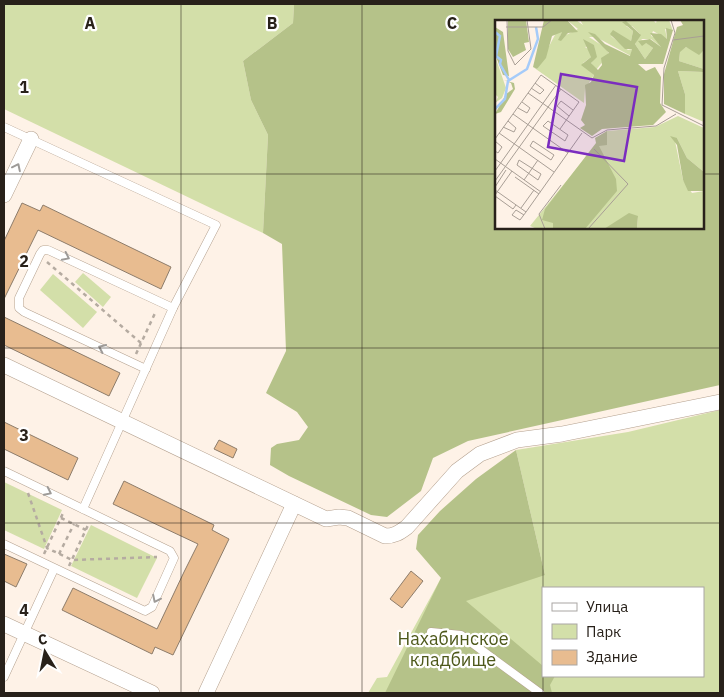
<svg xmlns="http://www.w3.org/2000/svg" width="724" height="697" font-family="'IBM Plex Sans',sans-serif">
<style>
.green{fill:#d3dfa9;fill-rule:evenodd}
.forest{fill:#b5c289;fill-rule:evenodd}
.building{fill:#e8bc90;stroke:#8d7c6a}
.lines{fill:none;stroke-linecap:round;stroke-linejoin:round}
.lane-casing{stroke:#b4a18f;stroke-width:9}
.street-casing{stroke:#b4a18f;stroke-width:16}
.path{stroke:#b5aba1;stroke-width:2.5;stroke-dasharray:4 4;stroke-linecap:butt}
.lane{stroke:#fff;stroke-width:8}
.street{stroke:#fff;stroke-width:15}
.oneway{stroke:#9e9b98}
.grid{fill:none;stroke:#28211a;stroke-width:1;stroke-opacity:0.55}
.labels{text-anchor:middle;stroke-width:4.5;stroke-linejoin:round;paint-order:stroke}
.park-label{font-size:18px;fill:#4d581a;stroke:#fff}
.inset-river{fill:none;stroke:#a5cbf9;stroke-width:2.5}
.inset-road{fill:none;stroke:#a89e95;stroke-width:1}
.view{fill:#7b2cbf;fill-opacity:0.15;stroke:#7b2cbf;stroke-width:2.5}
.inset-edge{fill:none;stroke:#28211a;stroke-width:2.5}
.grid-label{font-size:16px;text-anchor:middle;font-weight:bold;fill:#28211a;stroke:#fff;stroke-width:4.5;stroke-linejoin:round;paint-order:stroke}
</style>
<rect width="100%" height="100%" fill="#fef2e7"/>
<g class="green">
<polygon points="4,4 294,4 293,23 243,61 251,100 268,135 263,233 4,109"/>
<polygon points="83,273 111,297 103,307 75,282"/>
<polygon points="53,274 97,312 83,328 40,290"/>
<path d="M720,410v283h-352l9,-15 10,-1 54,-99 104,-3 -29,-125 112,-18zM543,588h160v88h-160z"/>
<polygon points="4,482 62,510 44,549 4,530"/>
<polygon points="91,525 157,558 137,598 71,566"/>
</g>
<g class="forest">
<path d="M294,4h426v381l-252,56 -35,17 -12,33 -34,26 -16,-2 -82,-39 -19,-11 1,-17 6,-4 22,-4 9,-13 -11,-15 -31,-19 20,-42 -4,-107 -19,-11 5,-98 -17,-35 -8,-39 50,-38zM497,21h206v207h-206z"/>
<polygon points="516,450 545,575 466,601 543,666 543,676 555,676 550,685 552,693 385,693 441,578 416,549 418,535 440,511 476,479"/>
</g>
<g class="building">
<polygon points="22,203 40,211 43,205 171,267 161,289 38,230 4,299 4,241"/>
<polygon points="4,317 120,373 109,396 4,345"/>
<polygon points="4,422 78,458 68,480 4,449"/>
<polygon points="219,440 237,449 233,458 214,449"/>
<polygon points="124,481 214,525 212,530 229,539 173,655 155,647 152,654 62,610 73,588 157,629 184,572 198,544 113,504"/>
<polygon points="4,554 27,564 16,587 4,581"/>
<polygon points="411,571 423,581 402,608 390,599"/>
</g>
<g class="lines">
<g class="lane-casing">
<g id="lane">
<polyline points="4,127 216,225 173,308 83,509"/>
<polyline points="146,369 24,312 19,308 19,298 40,254 43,250 48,250 173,308"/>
<polyline points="4,471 170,551 174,558 152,607 145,611 4,544"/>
<polyline points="431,632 461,635 540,693"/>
<polyline points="4,677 54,569"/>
</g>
</g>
<g class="street-casing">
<g id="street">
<polyline points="4,195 31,139"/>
<path d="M4,365l322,154 13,-2 9,1 37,18c9,0 14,-3 22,-9l50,-56 23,-17 37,-14 45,-6 158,-32"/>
<polyline points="4,624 152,693"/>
<polyline points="206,693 294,504"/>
</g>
</g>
<g class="path">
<polyline points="47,262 141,343"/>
<polyline points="136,354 156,311"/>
<polyline points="28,493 47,548 72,560 157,557"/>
<polyline points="61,518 86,530"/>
<polyline points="44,554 64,511"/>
<polyline points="59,554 74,524"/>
<polyline points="69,566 89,523"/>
</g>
<use href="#lane" class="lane"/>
<use href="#street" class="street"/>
</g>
<defs><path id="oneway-chevron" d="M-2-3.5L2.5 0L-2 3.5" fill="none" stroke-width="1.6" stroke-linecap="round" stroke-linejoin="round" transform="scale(1.25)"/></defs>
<g class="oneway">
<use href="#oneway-chevron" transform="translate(17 167) rotate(-64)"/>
<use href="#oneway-chevron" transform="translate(66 257) rotate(26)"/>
<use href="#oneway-chevron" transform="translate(102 348) rotate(-155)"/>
<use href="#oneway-chevron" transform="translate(48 492) rotate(26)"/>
<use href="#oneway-chevron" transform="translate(156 599) rotate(116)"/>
</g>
<path class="grid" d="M181,4v689M362,4v689M543,4v17M4,174h493M703,174h17M543,228v360M4,348h716M4,523h716M543,676v17"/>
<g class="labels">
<g class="park-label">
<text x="453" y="645">Нахабинское<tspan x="453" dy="21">кладбище</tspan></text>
</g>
</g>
<g transform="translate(495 20)">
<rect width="209" height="209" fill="#fef2e7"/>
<path d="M72,0h9l7,5 -3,-5h73l3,3 1,-3h12l4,11 -8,-2 2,10 -14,-8 -2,5 6,2 4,9 -10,-8h-10l12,9 -8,11 -10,-15 5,-10 -8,-8h-6l7,5 -2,10 -20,-5 17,14 4,-1 -1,7 -35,-19h-7l17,11 3,6 -13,16 -5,-7 4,-5 -1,-13 -9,2 6,4v6l-8,6 11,12 -9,14 -1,14 -51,-36 4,2 19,-36 7,-2 -3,5h4l14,-7zM191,27l14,6 4,-3v19l-25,-8 1,-10zM0,36l11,32 -4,10 -7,5 3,-6 -3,-3zM183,51l26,1v50l-19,-8v-20zM183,96l26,12v44l-17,-14 -10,-20 -2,3 8,39 9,13 12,-2v38h-67l1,-12 -22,12h-79l-7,-3 77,-95 48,-4z" fill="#d3dfa9"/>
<path d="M13,0h18l3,22 -5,1 2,7 -13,7 -5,-8zM49,0h23l11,12 -10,1 -7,8 -3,-1 4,-8 -10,4 -6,22 -9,11 -4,-2zM185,0h24v30l-5,5 -13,-8 -6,5 -1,9 25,8 -1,3 -25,-1 7,23v20l-21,-10v-30l13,-47 6,-2zM131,1l15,14 -6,9 10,15 8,-11 -7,-5 -4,3 -4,-5 12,-2 11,8 -11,-14 11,1 6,5 -1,-11 7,2 -10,34h-25l8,7 9,-4 6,10 -1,26 6,9 -13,13 -51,4 -10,7 -12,-8 5,-3 -4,-5 5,-15 -1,-20 6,-3 3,-7 -13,-10 10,-8 -8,-18 11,6 3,12 -6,6 7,7 4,-5 -1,-7 8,-5 -21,-21 7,2 10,10 25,12 2,-7h-7l-15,-15 3,-4 18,11 2,-10 -11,-9zM0,7l8,5 6,44 -6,-1 -8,-21zM9,60l10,3 1,6 -14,23 -6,2 11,-20 7,-5 -2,-6zM112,111v14l-8,1 17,33 1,12 -32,38h-32v-6l-11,-3 3,-11 51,-66 -1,-5zM175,116l7,2 10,20 17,14v19h-16l-5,-11 -6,-35zM134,193l9,3 -1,13h-33z" fill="#b5c289"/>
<path class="inset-river" d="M0,12l5,4 -4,20 5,4 -1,4 9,16M0,89l10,-10 3,-18 19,-12 11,-30 -2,-12"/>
<path class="inset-road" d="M12,0l1,31 7,14 16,-16 -4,-29M176,0l4,13 -11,35 -2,37 42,21M11,7h37l9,-7M178,20l31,-4M36,68l9,6 4,-4 -9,-7M33,73l64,45 15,-8 49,-4 20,-12M23,88l9,5 3,-5 -8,-6M18,94l55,39M74,96l-12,-10 4,-5 12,9M53,101l20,14 -3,6 -22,-15zM8,107l11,5 2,-4 -8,-7M4,113l55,39M0,119l46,-64 38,27 -19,27M0,121l7,6 -4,6 -3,-2M38,121l21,14 -3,5 -21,-14zM0,139l46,33M24,140l22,14 -3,6 -21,-15zM0,151l61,-86M20,157l24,17M29,160l14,-20M0,161l66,-92M0,167l11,-17M0,170l31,22 56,-79M0,175l17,-24M0,176l18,13 3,-4M26,188l13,-18M29,195l-8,-5 -4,5 8,5 6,-8M50,209l-6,-15 22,-29M93,209l40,-45 -34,-35"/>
<path class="view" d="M66,54l76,13 -13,74 -76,-14z"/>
<rect width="209" height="209" class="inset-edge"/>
</g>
<g class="grid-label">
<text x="90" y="29">A</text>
<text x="272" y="29">B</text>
<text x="452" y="29">C</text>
<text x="24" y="93">1</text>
<text x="24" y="267">2</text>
<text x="24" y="441">3</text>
<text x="24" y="616">4</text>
</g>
<rect width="724" height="697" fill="none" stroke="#28211a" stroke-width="10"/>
<rect x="542" y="587" width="162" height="90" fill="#ffffff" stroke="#a9a6a3"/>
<rect x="552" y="603" width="25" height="8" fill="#ffffff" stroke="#a9a6a3"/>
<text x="586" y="612" font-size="15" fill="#28211a">Улица</text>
<rect x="552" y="624" width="25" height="15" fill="#d3dfa9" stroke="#a9a6a3"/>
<text x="586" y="637" font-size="15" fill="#28211a">Парк</text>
<rect x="552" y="650" width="25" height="15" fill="#e8bc90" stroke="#a9a6a3"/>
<text x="586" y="662" font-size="15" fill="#28211a">Здание</text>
<g transform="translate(45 652) rotate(350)" stroke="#ffffff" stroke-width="4" paint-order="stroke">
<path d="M0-4L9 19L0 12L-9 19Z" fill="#28211a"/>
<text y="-8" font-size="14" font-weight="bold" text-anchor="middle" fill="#28211a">С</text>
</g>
</svg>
